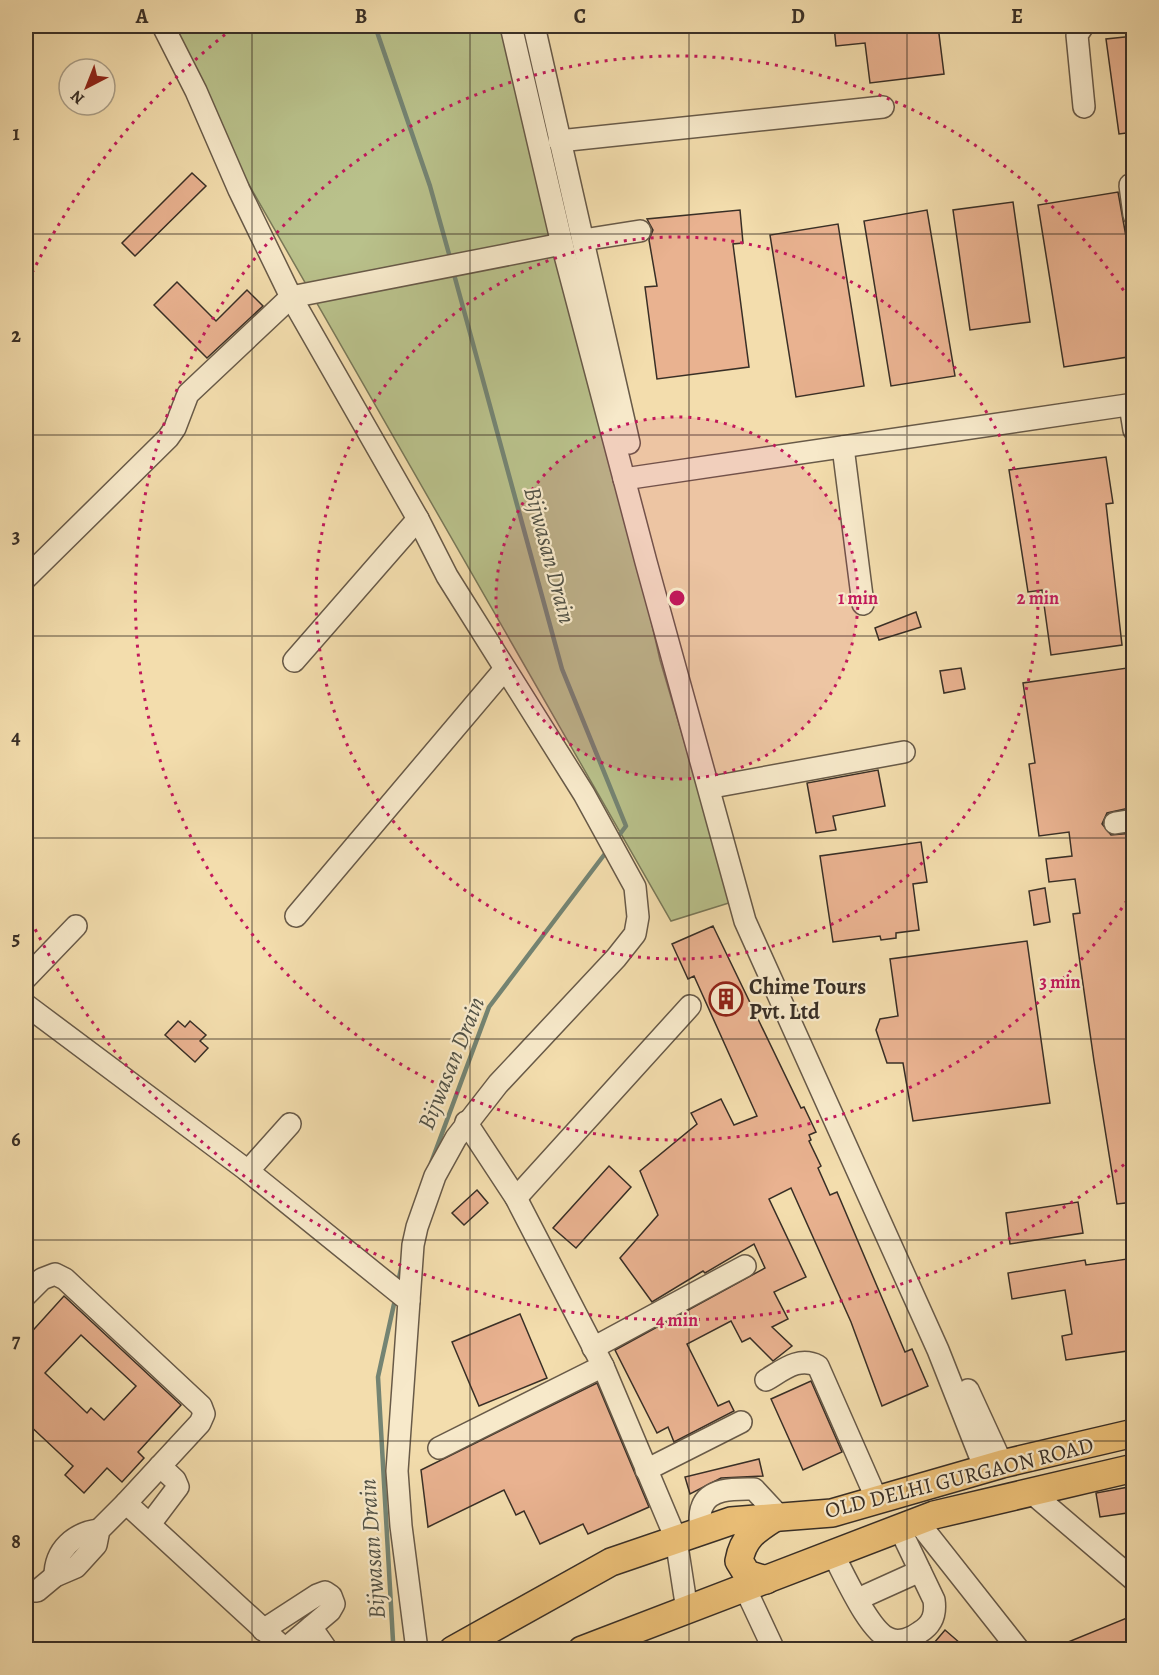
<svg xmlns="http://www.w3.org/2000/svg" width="1159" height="1675" font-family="Alegreya,serif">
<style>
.green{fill:#b9c18b;stroke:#797858;stroke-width:1.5}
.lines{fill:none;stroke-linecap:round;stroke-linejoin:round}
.stream{stroke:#748473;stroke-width:4.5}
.building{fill:#e9b290;stroke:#392f26;stroke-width:1.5;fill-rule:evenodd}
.minor-casing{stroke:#685a48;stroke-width:24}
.major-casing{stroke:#392f26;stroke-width:30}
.minor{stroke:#f7e9ca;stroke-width:21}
.major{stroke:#eabe76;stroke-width:27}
.grid{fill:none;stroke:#392f26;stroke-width:1.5;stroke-opacity:0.55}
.ring{fill:none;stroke:#c2185b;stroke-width:3;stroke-dasharray:3 6}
.labels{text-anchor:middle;stroke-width:4.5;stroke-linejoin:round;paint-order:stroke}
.poi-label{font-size:22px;font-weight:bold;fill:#392f26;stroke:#f7e9ca;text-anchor:start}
.street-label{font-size:22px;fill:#392f26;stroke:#f7e9ca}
.water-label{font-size:24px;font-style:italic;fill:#525246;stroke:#f7e9ca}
.centre{fill:#c2185b;stroke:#f7e9ca;stroke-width:3}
.ring-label{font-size:18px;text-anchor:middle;font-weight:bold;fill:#c2185b;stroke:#f7e9ca;stroke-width:4.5;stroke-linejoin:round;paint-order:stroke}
.neatline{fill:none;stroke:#392f26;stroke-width:2}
.grid-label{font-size:20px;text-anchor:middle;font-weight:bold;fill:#392f26}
</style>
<rect width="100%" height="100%" fill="#f3ddad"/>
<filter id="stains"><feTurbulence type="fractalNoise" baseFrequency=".00333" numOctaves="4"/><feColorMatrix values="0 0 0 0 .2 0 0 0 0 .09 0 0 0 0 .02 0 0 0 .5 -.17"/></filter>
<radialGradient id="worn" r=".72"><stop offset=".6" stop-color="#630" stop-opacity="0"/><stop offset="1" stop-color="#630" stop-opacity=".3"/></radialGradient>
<polygon class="green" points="158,26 516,26 660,660 732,902 671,921"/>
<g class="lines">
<g class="stream">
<polyline points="375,26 430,186 449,254"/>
<polyline points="455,278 562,669 626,826 620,834"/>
<polyline points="431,1163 489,1007 604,855"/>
<polyline points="399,1278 402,1264"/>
<polyline points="394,1304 378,1377 393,1641 396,1650"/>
</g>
</g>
<g class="building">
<polygon points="834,26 938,26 944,74 870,83 865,43 836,46"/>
<polygon points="1134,36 1134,132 1119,134 1106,39"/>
<polygon points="192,173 206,186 135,256 122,243"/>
<polygon points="1118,192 1134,281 1134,356 1064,367 1038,205"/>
<polygon points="1013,202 1030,322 970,330 953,210"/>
<polygon points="740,210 743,243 733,244 749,367 657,379 645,287 657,286 649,240 653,230 647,219"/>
<polygon points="927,210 955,376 891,386 864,221"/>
<polygon points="838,224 864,386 796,397 770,235"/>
<polygon points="177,282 216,321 247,290 263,306 207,358 154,305"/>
<polygon points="1106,457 1113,503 1106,504 1122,645 1051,655 1042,590 1028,592 1009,470"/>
<polygon points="916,612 921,627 879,640 875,628"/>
<polygon points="1134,667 1134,807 1107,813 1102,824 1111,835 1134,833 1134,1202 1117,1204 1094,1061 1073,914 1080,913 1075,879 1049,882 1046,859 1072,856 1069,832 1039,836 1029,764 1035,763 1023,683"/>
<polygon points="961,668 965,689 944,693 940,671"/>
<polygon points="878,770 885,806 833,816 836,830 816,833 807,783"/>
<polygon points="921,842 927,882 913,884 919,930 896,933 896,938 881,940 880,936 833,942 820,856"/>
<polygon points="1045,888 1050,922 1034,925 1029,891"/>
<polygon points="713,926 801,1108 804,1107 816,1132 809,1135 811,1140 809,1141 821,1166 818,1168 830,1195 837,1192 905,1352 912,1349 928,1386 882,1406 851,1322 791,1188 769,1199 806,1277 774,1292 788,1319 772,1327 792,1346 773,1361 750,1338 742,1342 731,1321 687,1344 718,1406 729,1401 734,1411 674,1442 668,1427 657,1433 615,1350 765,1268 754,1244 705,1273 703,1271 652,1302 620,1258 658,1215 640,1171 697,1124 691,1113 721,1099 734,1125 757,1116 694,976 688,979 672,944"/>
<polygon points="1027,941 1050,1103 913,1121 903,1063 887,1063 876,1030 880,1019 898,1016 890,959"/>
<polygon points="178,1021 185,1027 190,1021 206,1035 200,1041 208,1048 195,1062 165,1035"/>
<polygon points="609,1166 631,1187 576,1248 553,1228"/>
<polygon points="477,1190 488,1203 464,1225 452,1213"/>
<polygon points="1078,1202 1083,1233 1010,1244 1006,1213"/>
<polygon points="1134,1258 1134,1350 1066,1360 1062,1336 1072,1334 1065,1290 1012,1299 1008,1273 1085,1260 1086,1265"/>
<path d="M64,1296l117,109 -43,47 6,6 -22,24 -15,-14 -23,25 -19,-18 8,-9 -47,-44v-84zM81,1335l55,51 -32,34 -13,-12 -4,5 -42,-40z"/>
<polygon points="520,1314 547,1378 479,1406 452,1342"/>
<polygon points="811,1381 842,1452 803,1470 771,1399"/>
<polygon points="597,1383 649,1507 588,1534 583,1524 540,1544 524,1511 516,1515 504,1490 428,1527 421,1470"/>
<polygon points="759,1459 763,1476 721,1478 690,1494 685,1477"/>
<polygon points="1134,1486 1134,1512 1100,1517 1096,1493"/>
<polygon points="1134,1615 1134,1650 1051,1650 1051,1649"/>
<polygon points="945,1630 960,1643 955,1650 928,1650"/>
</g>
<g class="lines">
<g class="minor-casing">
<g id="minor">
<polyline points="163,26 196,91 239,190 291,297 418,519 447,576 584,794 635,887 638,917 635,934 616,958 498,1084 456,1138 435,1176 417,1227 413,1245 409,1301"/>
<polyline points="511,26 562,244 646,562 745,921 938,1350 985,1469"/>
<polyline points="534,26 629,443"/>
<polyline points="1083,26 1077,35 1084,107"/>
<polyline points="559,141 883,107"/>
<polyline points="1134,184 1130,185 1134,215"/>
<polyline points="583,240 640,231"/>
<polyline points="1130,405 1134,430"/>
<polyline points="843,447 863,604"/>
<polyline points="624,479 1134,404"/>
<polyline points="26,578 168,438 175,428 188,394 291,297 562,244"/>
<polyline points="294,661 418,519"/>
<polyline points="718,786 904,752"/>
<polyline points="1115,823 1134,820"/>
<polyline points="296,916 504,670"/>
<polyline points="26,978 76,926"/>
<polyline points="26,1005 248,1171 409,1301 397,1471 401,1526 417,1650"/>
<polyline points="466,1122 516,1198 603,1366 676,1539 687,1610"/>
<polyline points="248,1171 290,1124"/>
<polyline points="516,1198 690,1006"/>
<polyline points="26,1295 42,1279 55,1274 65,1279 201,1406 204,1414 200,1423 126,1503"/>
<polyline points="593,1348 745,1266"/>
<path d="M766,1380c17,-10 33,-24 52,-14l59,134"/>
<polyline points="968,1390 1002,1464"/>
<polyline points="439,1448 603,1366"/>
<polyline points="646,1470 741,1422"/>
<polyline points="1032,1493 1134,1580"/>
<polyline points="918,1522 1019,1650"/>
<polyline points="150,1524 178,1487 175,1480 160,1466"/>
<path d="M700,1531c0,-7 -1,-18 2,-24 7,-20 36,-18 52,-18l26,28"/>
<path d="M833,1554c11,20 36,78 57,85 10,4 22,-1 30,-7 13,-8 16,-18 14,-32l-34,-71"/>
<path d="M55,1576c0,-26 19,-43 44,-46"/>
<polyline points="745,1588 774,1650"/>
<polyline points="26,1591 37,1591 55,1576 76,1567 96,1545 99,1530 126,1503 286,1650"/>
<polyline points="858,1599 920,1571"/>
<polyline points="311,1627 327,1650"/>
<polyline points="263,1630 317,1595 325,1592 331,1596 334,1604 330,1611 285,1649"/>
</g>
</g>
<g class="major-casing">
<g id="major">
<path d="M766,1580l-19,-6 -8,-13c4,-23 16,-31 35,-43"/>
<polyline points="453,1650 611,1562 731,1521 832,1513 1002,1464 1134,1433"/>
<polyline points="582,1650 934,1515 1134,1468"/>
</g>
</g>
<use href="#minor" class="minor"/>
<use href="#major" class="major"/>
</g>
<path class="grid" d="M252,26v1624M470,26v1624M689,26v1624M907,26v1624M26,234h1108M26,435h1108M26,636h1108M26,838h1108M26,1039h1108M26,1240h1108M26,1441h1108"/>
<circle cx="677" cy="598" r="181" fill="#c2185b" fill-opacity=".12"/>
<g class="ring">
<circle cx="677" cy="598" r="181"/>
<circle cx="677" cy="598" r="361"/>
<path d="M1132 893A542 542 0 1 1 1132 303"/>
<path d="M1131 1159A722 722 0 0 1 28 915M28 281A722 722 0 0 1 232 29"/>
</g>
<defs>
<g id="building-ring" transform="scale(1.725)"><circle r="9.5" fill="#f7e9ca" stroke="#8f2418" stroke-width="1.5"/><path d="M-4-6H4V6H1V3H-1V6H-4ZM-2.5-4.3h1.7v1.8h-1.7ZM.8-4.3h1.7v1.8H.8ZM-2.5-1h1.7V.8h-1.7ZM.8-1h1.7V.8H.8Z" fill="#8f2418"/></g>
</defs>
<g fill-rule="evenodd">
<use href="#building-ring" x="726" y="999"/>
</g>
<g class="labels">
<g class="poi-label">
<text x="749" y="994">Chime Tours<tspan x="749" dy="25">Pvt. Ltd</tspan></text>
</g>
<g class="street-label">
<text transform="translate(959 1477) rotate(-14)" y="8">OLD DELHI GURGAON ROAD</text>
</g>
<g class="water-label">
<text transform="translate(550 555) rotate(75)" y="8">Bijwasan Drain</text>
<text transform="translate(451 1063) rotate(-68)" y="8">Bijwasan Drain</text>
<text transform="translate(372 1549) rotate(-94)" y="8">Bijwasan Drain</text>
</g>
</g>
<circle cx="677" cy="598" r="9" class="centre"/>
<g class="ring-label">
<text x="858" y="604">1 min</text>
<text x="1038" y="604">2 min</text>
<text x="1060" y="988">3 min</text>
<text x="677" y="1326">4 min</text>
</g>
<rect width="1159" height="1675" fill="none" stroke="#f3ddad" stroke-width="66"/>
<g transform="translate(87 87) rotate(222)"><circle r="28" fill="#f7e9ca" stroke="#ab9f88" stroke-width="1.5"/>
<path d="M0-4.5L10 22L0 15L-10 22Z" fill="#8f2418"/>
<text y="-9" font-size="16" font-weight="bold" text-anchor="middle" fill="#392f26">N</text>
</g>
<rect x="33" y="33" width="1093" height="1609" class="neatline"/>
<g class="grid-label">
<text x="142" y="23">A</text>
<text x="361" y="23">B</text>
<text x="580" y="23">C</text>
<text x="798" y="23">D</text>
<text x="1017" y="23">E</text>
<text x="16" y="140">1</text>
<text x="16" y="342">2</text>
<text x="16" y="543">3</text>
<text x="16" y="744">4</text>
<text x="16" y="945">5</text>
<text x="16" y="1146">6</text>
<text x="16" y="1347">7</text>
<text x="16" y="1548">8</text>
</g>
<rect width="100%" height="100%" filter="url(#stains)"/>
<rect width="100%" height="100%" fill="url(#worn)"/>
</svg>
